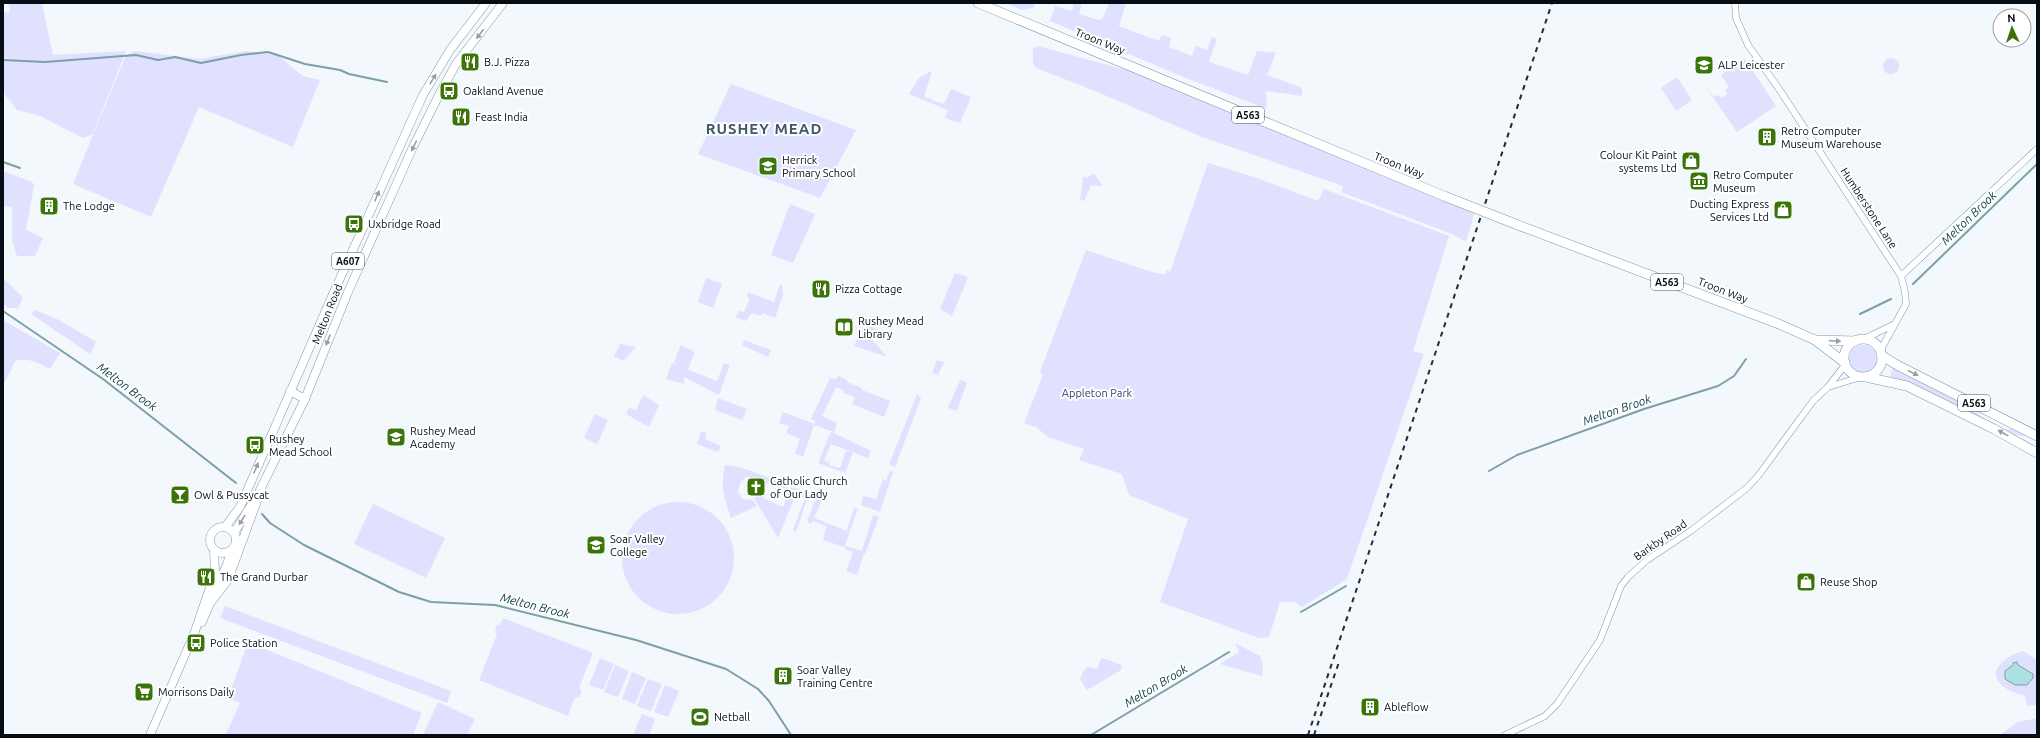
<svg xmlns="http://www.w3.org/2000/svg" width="2040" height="738" font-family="Ubuntu,sans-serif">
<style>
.green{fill:#e0e0ff}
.water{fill:#ace0e3;stroke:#7aa1a5}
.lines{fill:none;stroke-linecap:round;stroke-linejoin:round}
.stream{stroke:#7aa1a5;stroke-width:2}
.minor-casing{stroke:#7d97ac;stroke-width:7}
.major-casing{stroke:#7d97ac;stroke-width:9}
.highway-casing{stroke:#7d97ac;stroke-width:10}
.minor{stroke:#fff;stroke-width:6}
.major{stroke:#fff;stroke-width:8}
.highway{stroke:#fff;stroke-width:9}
.rail{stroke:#222a32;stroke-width:2;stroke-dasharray:5 5;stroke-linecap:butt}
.highway-bridge-casing{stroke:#7d97ac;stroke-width:10;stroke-linecap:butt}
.highway-bridge{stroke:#fff;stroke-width:9}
.oneway{fill:#9b9ea1}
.labels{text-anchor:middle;stroke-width:4;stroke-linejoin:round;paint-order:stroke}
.shield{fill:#fff;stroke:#50565b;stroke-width:1}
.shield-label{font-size:10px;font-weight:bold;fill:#050d15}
.street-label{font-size:11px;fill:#050d15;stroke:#fff}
.poi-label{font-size:11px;fill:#050d15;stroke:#fff;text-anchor:start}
.park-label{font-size:11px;fill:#3f3a6c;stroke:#fff}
.water-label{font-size:12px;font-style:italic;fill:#134345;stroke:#fff}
.district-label{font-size:15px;font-weight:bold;letter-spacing:1px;fill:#3f586b;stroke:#fff}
</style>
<rect width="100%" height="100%" fill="#f3f8fd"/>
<g class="green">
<polygon points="8,3 42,3 53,55 126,51 93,134 83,138 40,116 17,110 3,92 3,12 9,13 10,10"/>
<polygon points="1005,3 1035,3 1033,8 1022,10"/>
<polygon points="1074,3 1082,3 1079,14 1099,20 1103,18 1109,3 1126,3 1119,26 1159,41 1162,35 1171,38 1169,47 1192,56 1196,46 1207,50 1212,37 1217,39 1209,62 1248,75 1257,51 1276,53 1267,75 1302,88 1302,96 1266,91 1267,109 1186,78 1050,21 1055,6 1072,11"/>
<polygon points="1038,46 1141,74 1475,211 1466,242 1452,234 1341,192 1343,186 1202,137 1095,91 1036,68 1033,63 1033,48"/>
<polygon points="135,51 199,59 247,51 277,55 303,76 320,80 293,147 199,107 151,217 73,184 126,55"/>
<circle cx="1891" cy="66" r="8"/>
<polygon points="1745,59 1776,106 1737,132 1705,86 1714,97 1718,95 1721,98 1727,94 1725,90 1729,87 1721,75"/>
<polygon points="931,71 931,74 924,97 932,99 934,103 934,101 944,104 951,89 971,97 960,123 945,118 948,110 909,94 919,78"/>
<polygon points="1677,77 1692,100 1676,111 1661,88"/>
<polygon points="731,84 856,130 820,198 698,154"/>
<polygon points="1208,163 1257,178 1318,201 1324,189 1449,236 1413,351 1424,354 1347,579 1302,607 1295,602 1280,602 1269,637 1259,638 1160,602 1188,519 1129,495 1122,474 1079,460 1084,449 1048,437 1036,427 1024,423 1043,375 1040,372 1086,250 1155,273 1166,274 1166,270 1170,272"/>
<polygon points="3,171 32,182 34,185 26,230 43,238 35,256 17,256 12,240 12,207 3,206"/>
<polygon points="1094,173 1102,185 1100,186 1091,185 1084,201 1080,200 1083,177 1087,178"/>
<polygon points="790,204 815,214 793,263 771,255"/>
<polygon points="955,273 968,277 952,316 940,309"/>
<polygon points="3,278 23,298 18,308 8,308 3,303"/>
<polygon points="706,278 722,284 713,308 698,302"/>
<polygon points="780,284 782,286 783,295 775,318 763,313 761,316 752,313 746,321 735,317 739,311 744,312 750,298 747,297 748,292 774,302"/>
<polygon points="35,310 59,320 96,342 90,354 31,314"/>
<path d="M3,320l57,33 -10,16c-12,-6 -21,-12 -35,-8l-12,25z"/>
<path d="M864,324l17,7c-8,4 -13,1 -18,-4z"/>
<polygon points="862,328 887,357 854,346"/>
<polygon points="744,340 771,350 768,357 742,345"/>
<polygon points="620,344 636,347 623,361 614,356"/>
<circle cx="1863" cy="359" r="14"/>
<polygon points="681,345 695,352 688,369 686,369 717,381 724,363 730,365 719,395 684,377 684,384 666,379 672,363 679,365 674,362"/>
<polygon points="937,360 944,362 938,375 932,373"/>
<polygon points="1893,366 1975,410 1983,419 1915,385 1890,377"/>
<polygon points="838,376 847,380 847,382 862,388 862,390 890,401 884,417 852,404 855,397 843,393 844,390 836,387 822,416 837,423 834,432 814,425 803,457 795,453 800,439 786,433 789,426 779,423 783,412 815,424 815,421 811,419 830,378 836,379"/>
<polygon points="960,380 967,382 957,411 948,408"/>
<polygon points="917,394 921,398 895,467 889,465"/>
<polygon points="643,395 659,405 649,427 626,414 629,408 636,410"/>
<polygon points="718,398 747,409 742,420 715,410"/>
<polygon points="595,414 608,420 597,444 584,438"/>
<polygon points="2002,429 2016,429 2027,436 2013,435"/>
<polygon points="701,431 707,433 705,439 721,446 718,452 697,444"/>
<polygon points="832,432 871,451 868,458 831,444 824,460 830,463 829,465 840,468 846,451 853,453 845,473 818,463 830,433"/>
<path d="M725,465l15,2 48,18 -1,4 -16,-5 -11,-1 -7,-5 -7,-1 -6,6 -2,9 4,7 11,1 4,6 -26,12c-7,-21 -11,-31 -6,-53z"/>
<polygon points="890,470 893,472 880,512 861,505 863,496 876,499 883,479 886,481"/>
<polygon points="791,487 809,493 796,532 793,530 805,498 796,494 778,538 754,498 762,490 764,492 763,498 783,507"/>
<polygon points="821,495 823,497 814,518 850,532 844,547 823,540 826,526 813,521 811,524 807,521 817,496"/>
<circle cx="678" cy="558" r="56"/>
<polygon points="373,504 445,538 426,578 354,544"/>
<polygon points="854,508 858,509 850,531 847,530"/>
<polygon points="873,515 879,517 865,554 864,554 857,575 846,571 853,552 845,549 846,546 862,551"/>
<polygon points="225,606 451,691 447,703 220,618"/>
<polygon points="503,618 593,653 579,688 582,690 579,698 575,697 568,716 479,680 497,634 495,632 497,625 500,625"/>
<polygon points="248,642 422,713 413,735 226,734 240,703 228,698"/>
<polygon points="1235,643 1260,656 1263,664 1262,676 1220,664 1239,652"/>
<path d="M2023,651l14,9v45l-10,1 -2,-10c-38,-9 -39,-33 -2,-45z"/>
<polygon points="600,658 614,664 603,690 589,685"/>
<polygon points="1103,658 1122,665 1121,670 1087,690 1080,679 1084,670 1088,667 1097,669 1101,659"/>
<polygon points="615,665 629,671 618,697 604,692"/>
<polygon points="632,672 646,678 635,704 622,699"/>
<polygon points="648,679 662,684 651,711 637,706"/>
<polygon points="665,685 679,691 668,717 654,712"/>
<polygon points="438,702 475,719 467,735 423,735"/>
<polygon points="642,714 655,719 649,735 633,735"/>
<polygon points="2037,718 2037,735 2000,735 2018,722"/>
</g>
<polygon class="water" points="2017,662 2018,665 2033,674 2033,678 2027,685 2015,685 2005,679 2005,671 2013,665 2013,663"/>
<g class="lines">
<g class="stream">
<polyline points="3,60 45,62 136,55 158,60 175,57 201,63 241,55 268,52 305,64 340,70 349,74 387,82"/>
<polyline points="3,162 20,168"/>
<polyline points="1913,284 2037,164"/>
<polyline points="3,311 103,379 236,483"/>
<polyline points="1860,314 1891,299"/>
<polyline points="1489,471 1517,455 1644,409 1718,386 1734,376 1746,359"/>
<polyline points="262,514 270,523 304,545 399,592 431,602 495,605 636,640 726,669 758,689 769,701 791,735"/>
<polyline points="1301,612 1346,586"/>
<polyline points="1091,735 1229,652"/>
</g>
<g class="minor-casing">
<g id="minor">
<polyline points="1735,3 1736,18 1748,45 1781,92 1901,276 1905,292 1906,304 1880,351"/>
<polyline points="1901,276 2037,149"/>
<polyline points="1862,340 1893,325"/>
<polyline points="1828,387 1861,377"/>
<polyline points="1505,735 1545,716 1557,704 1600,640 1621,586 1628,577 1647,560 1692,530 1747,488 1758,476 1813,401 1828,387 1845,365"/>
</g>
</g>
<g class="major-casing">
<g id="major">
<polyline points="290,391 305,399"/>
<polyline points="225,527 240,507 333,294 423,95 450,50 486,3"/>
<circle cx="223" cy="540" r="13"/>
<polyline points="234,533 258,494 305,399 348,292 413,147 441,91 456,64 503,3"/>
<polyline points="211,602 228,580 257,501"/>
<polyline points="202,622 228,562 230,551"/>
<polyline points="150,735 194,634 215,573 214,549"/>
</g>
</g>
<g class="highway-casing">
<g id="highway">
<polyline points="978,3 1444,196"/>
<polyline points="1518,225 1779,324 1815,340 1845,363"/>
<circle cx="1863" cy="358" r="19"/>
<polyline points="1815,340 1856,341"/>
<polyline points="1881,355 1897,365 2037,436"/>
<polyline points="1866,377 1907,386 1994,429 2037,453"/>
</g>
</g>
<use href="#minor" class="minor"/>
<use href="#major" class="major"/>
<use href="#highway" class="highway"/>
<g class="rail">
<polyline points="1308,735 1552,3"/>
<polyline points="1314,735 1339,662"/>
</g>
<g class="highway-bridge-casing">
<polyline id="highway-bridge" points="1444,196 1518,225"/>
</g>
<use href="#highway-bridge" class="highway-bridge"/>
</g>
<defs><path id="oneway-solid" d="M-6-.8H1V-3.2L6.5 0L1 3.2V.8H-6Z"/></defs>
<g class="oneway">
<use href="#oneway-solid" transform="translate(480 34) rotate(127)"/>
<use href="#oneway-solid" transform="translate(433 79) rotate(-59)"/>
<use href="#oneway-solid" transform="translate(414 146) rotate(116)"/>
<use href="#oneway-solid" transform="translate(377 196) rotate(-67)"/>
<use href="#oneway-solid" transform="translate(328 340) rotate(112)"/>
<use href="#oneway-solid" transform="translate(1835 341) rotate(2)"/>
<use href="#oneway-solid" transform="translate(1913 373) rotate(26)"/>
<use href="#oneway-solid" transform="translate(2003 433) rotate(-151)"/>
<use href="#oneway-solid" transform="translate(256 468) rotate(-67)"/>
<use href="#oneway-solid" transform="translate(242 520) rotate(122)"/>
</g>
<defs>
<g id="restaurant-square" transform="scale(1)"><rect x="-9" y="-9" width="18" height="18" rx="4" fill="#3b7509" stroke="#fff"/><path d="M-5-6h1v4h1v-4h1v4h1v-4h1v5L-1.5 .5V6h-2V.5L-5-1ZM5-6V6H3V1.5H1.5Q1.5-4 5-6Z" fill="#fff"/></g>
<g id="school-square" transform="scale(1)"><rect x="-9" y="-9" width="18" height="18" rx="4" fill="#3b7509" stroke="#fff"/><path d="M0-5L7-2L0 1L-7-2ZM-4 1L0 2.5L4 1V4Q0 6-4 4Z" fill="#fff"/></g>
<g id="bus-square" transform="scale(1)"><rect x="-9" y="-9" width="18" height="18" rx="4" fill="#3b7509" stroke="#fff"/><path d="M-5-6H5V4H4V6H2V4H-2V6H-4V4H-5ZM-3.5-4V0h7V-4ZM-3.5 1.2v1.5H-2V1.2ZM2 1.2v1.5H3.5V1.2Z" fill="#fff"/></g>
<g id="building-square" transform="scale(1)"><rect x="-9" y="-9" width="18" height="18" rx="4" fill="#3b7509" stroke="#fff"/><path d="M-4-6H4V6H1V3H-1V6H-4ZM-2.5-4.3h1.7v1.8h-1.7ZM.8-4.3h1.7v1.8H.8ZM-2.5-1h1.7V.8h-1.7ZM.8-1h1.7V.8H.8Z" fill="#fff"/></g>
<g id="shop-square" transform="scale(1)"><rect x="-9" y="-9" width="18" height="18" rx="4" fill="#3b7509" stroke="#fff"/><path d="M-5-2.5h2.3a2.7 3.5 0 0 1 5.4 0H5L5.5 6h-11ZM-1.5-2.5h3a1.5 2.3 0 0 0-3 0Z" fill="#fff"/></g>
<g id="museum-square" transform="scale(1)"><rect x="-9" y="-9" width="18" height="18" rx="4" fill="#3b7509" stroke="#fff"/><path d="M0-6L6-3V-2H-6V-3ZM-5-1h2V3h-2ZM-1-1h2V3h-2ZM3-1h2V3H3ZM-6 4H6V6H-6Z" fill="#fff"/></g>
<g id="library-square" transform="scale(1)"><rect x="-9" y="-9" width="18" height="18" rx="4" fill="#3b7509" stroke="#fff"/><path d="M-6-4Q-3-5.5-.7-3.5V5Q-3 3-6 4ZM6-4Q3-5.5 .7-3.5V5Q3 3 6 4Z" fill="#fff"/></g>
<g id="church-square" transform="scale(1)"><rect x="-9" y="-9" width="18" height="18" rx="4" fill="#3b7509" stroke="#fff"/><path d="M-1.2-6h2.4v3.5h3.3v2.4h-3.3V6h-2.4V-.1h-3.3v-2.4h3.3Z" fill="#fff"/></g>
<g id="bar-square" transform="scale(1)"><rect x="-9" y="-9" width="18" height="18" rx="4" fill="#3b7509" stroke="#fff"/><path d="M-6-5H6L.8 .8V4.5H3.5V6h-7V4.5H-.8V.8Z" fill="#fff"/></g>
<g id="supermarket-square" transform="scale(1)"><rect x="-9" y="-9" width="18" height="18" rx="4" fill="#3b7509" stroke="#fff"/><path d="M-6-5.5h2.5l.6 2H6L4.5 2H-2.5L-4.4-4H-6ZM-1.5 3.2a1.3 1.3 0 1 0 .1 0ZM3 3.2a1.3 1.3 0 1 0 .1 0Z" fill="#fff"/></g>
<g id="stadium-square" transform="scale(1)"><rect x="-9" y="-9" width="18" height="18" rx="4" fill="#3b7509" stroke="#fff"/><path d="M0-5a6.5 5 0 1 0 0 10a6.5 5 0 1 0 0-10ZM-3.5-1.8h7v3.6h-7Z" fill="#fff"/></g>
</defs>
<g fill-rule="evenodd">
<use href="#restaurant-square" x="470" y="62"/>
<use href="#school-square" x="1704" y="65"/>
<use href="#bus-square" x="449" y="91"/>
<use href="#restaurant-square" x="461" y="117"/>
<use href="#building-square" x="1767" y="137"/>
<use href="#shop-square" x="1691" y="161"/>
<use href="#school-square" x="768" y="166"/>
<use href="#museum-square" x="1699" y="181"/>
<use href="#building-square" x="49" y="206"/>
<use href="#shop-square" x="1783" y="210"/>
<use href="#bus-square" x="354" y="224"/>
<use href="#restaurant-square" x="821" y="289"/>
<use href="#library-square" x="844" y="327"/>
<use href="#school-square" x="396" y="437"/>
<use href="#bus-square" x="255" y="445"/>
<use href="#church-square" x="756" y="487"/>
<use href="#bar-square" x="180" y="495"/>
<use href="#school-square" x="596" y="545"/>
<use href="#restaurant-square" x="206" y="577"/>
<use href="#shop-square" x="1806" y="582"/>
<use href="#bus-square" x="196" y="643"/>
<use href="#building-square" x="783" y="676"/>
<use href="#supermarket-square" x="144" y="692"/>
<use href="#building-square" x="1370" y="707"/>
<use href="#stadium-square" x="700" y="717"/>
</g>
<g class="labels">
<g class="shield">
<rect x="1232" y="107" width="32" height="16" rx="3"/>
<rect x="332" y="253" width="32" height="16" rx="3"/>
<rect x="1651" y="274" width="32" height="16" rx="3"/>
<rect x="1958" y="395" width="32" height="16" rx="3"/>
</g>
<g class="shield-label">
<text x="1248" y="119">A563</text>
<text x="348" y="265">A607</text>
<text x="1667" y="286">A563</text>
<text x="1974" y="407">A563</text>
</g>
<g class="street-label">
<text transform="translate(1100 41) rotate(22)" y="4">Troon Way</text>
<text transform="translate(1399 165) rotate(22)" y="4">Troon Way</text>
<text transform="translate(1869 208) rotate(57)" y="4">Humberstone Lane</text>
<text transform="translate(1723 290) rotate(21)" y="4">Troon Way</text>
<text transform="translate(327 314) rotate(-68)" y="4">Melton Road</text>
<text transform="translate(1660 540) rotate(-35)" y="4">Barkby Road</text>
</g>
<g class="poi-label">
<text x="484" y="66">B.J. Pizza</text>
<text x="1718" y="69">ALP Leicester</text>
<text x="463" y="95">Oakland Avenue</text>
<text x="475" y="121">Feast India</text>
<text x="1781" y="135">Retro Computer<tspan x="1781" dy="13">Museum Warehouse</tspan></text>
<text x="1677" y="159" text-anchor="end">Colour Kit Paint<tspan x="1677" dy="13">systems Ltd</tspan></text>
<text x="782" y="164">Herrick<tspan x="782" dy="13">Primary School</tspan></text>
<text x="1713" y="179">Retro Computer<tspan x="1713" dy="13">Museum</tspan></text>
<text x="1769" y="208" text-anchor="end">Ducting Express<tspan x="1769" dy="13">Services Ltd</tspan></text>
<text x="63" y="210">The Lodge</text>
<text x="368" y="228">Uxbridge Road</text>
<text x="835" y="293">Pizza Cottage</text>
<text x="858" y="325">Rushey Mead<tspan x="858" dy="13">Library</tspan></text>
<text x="410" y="435">Rushey Mead<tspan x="410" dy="13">Academy</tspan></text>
<text x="269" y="443">Rushey<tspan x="269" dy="13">Mead School</tspan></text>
<text x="770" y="485">Catholic Church<tspan x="770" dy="13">of Our Lady</tspan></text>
<text x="194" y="499">Owl &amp; Pussycat</text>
<text x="610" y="543">Soar Valley<tspan x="610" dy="13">College</tspan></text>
<text x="220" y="581">The Grand Durbar</text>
<text x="1820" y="586">Reuse Shop</text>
<text x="210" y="647">Police Station</text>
<text x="797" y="674">Soar Valley<tspan x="797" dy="13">Training Centre</tspan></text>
<text x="158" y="696">Morrisons Daily</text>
<text x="1384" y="711">Ableflow</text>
<text x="714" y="721">Netball</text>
</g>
<g class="park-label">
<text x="1097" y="397">Appleton Park</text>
</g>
<g class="water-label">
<text transform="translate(1969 218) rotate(-44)" y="4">Melton Brook</text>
<text transform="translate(127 387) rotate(37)" y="4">Melton Brook</text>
<text transform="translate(1617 410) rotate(-19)" y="4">Melton Brook</text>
<text transform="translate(535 606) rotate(14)" y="4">Melton Brook</text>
<text transform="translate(1156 686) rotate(-31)" y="4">Melton Brook</text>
</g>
<g class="district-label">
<text x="764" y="134">RUSHEY MEAD</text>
</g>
</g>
<rect width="2040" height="738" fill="none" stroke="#050d15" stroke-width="8"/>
<g transform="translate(2012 28) rotate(357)"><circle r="19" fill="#ffffff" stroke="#9b9ea1"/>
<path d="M0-3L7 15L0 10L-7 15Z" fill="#3b7509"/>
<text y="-6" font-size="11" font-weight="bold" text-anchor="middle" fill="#050d15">N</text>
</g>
</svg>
